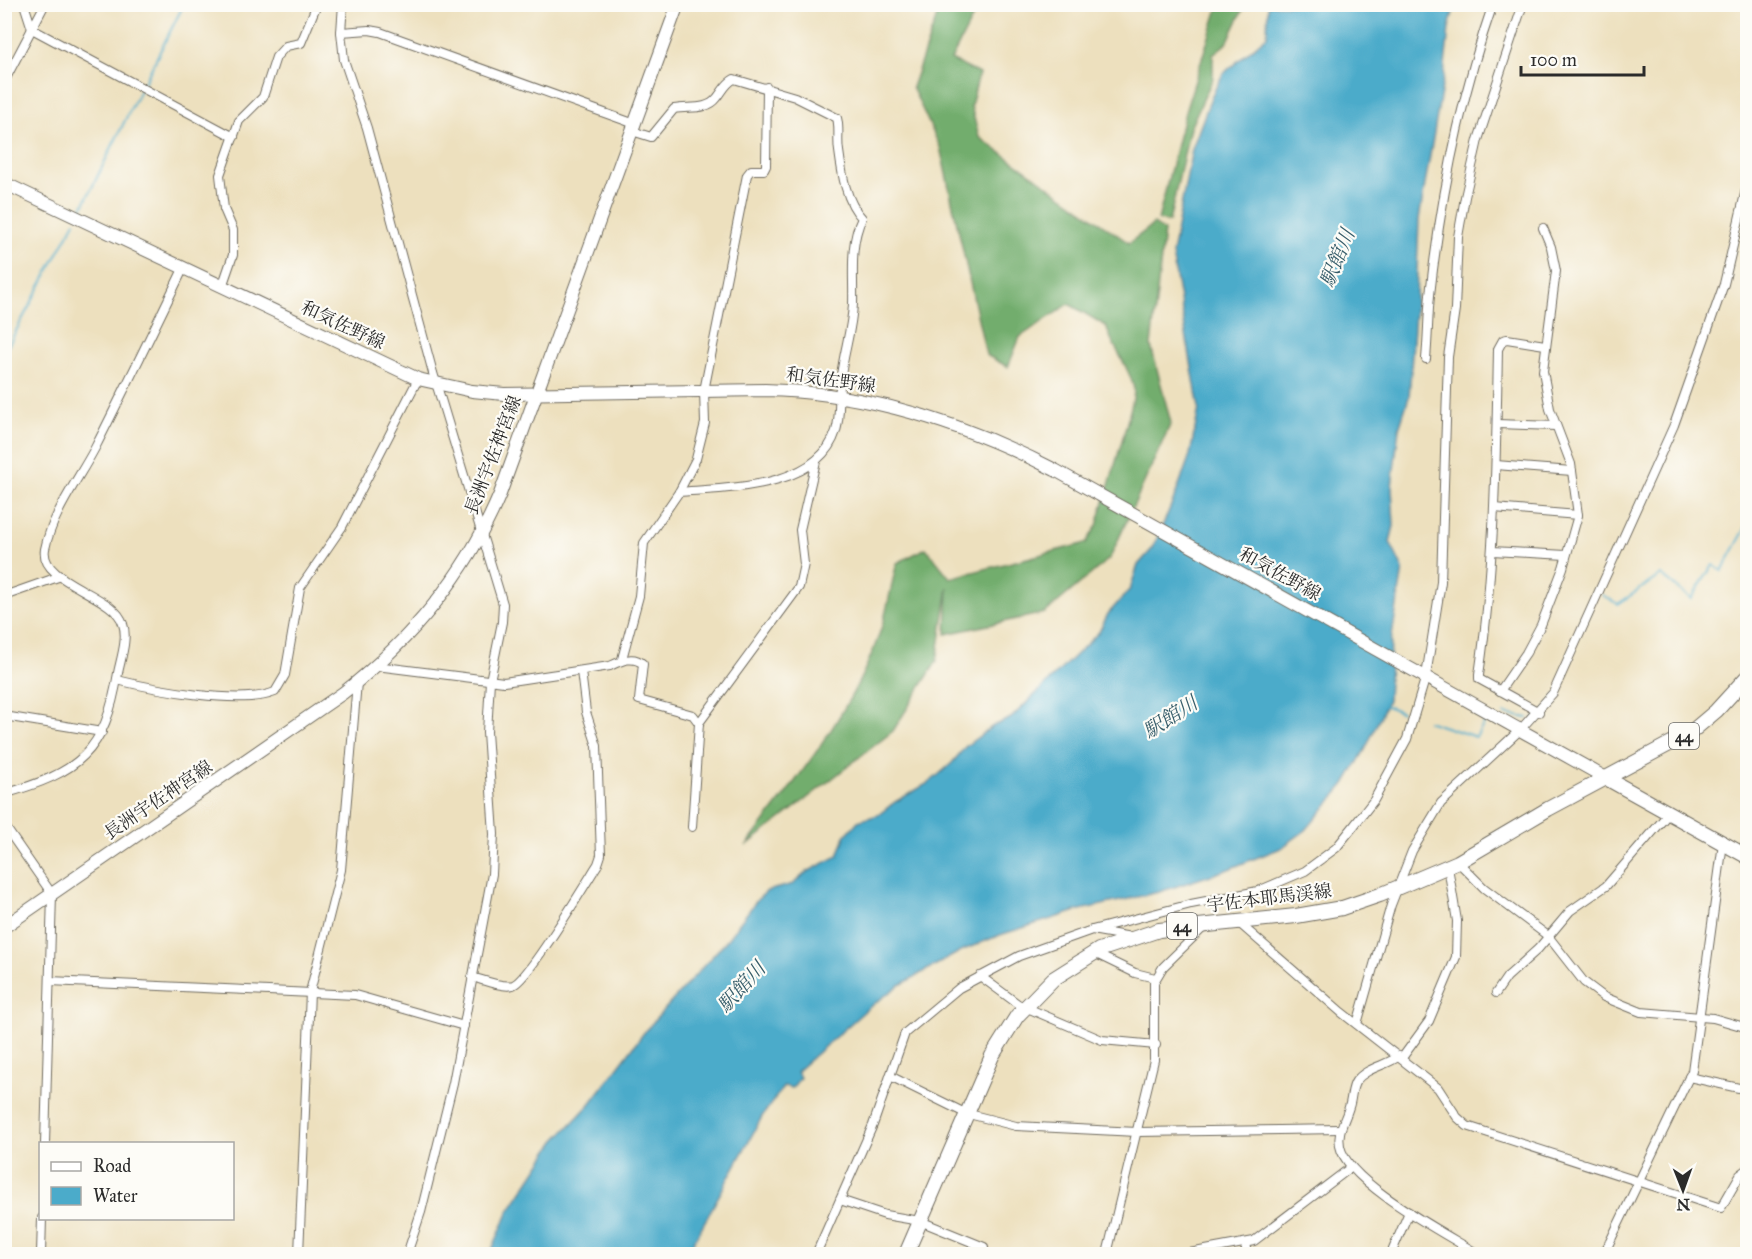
<svg xmlns="http://www.w3.org/2000/svg" width="1752" height="1259" font-family="'IM FELL Great Primer','Noto Serif JP',serif">
<style>
.forest{fill:#72ad6d;stroke:#4e6c4c;stroke-width:1.5}
.water{fill:#4babca;stroke:#3b6b7a;stroke-width:1.5}
.lines{fill:none;stroke-linecap:round;stroke-linejoin:round}
.stream{stroke:#4babca;stroke-width:2}
.street-casing{stroke:#6f6a5e;stroke-width:10}
.secondary-casing{stroke:#6f6a5e;stroke-width:14}
.primary-casing{stroke:#6f6a5e;stroke-width:16}
.street{stroke:#fff;stroke-width:8}
.secondary{stroke:#fff;stroke-width:12}
.primary{stroke:#fff;stroke-width:14}
.labels{text-anchor:middle;stroke-width:4.5;stroke-linejoin:round;paint-order:stroke}
.shield{fill:#fdfcf7;stroke:#6a6a68;stroke-width:1.5}
.shield-label{font-size:16px;font-weight:bold;fill:#2b2b2b}
.street-label{font-size:18px;fill:#2b2b2b;stroke:#fdfcf7}
.water-label{font-size:20px;font-style:italic;fill:#385e6b;stroke:#fdfcf7}
</style>
<rect width="100%" height="100%" fill="#fdfcf7"/>
<filter id="ink" filterUnits="userSpaceOnUse"><feTurbulence type="fractalNoise" baseFrequency=".0167" numOctaves="2"/><feDisplacementMap in="SourceGraphic" scale="12" xChannelSelector="R" yChannelSelector="G"/><feConvolveMatrix kernelMatrix="1 2 1 2 8 2 1 2 1" color-interpolation-filters="sRGB"/></filter>
<filter id="wash" filterUnits="userSpaceOnUse"><feTurbulence type="fractalNoise" baseFrequency=".008" numOctaves="4" result="noise"/><feDisplacementMap in="SourceGraphic" scale="24" xChannelSelector="R" yChannelSelector="G"/><feGaussianBlur stdDeviation="1.35" result="paint"/><feColorMatrix in="noise" values="0 0 0 0 0 0 0 0 0 0 0 0 0 0 0 0 0 1.4 0 .05"/><feComposite in="paint" operator="in"/></filter>
<g filter="url(#wash)">
<rect width="100%" height="100%" fill="#ede0be"/>
<g class="forest">
<path d="M941,5h38l-28,55 28,14 -8,32 8,31 150,106 25,-19 10,7 -13,115 20,77 -61,135 -65,55 -99,21 2,-47 -11,74 -44,70 -147,115c50,-66 109,-137 135,-217 7,-21 10,-44 16,-66l29,-15 24,30 136,-35 11,-17c5,-20 39,-125 37,-137 -5,-24 -21,-40 -28,-63l-37,-22 -49,33 -12,30 -22,-12 -46,-208 -28,-60z"/>
<polygon points="1219,5 1245,5 1227,43 1213,54 1213,78 1190,128 1169,222 1158,220 1185,112"/>
</g>
<polygon class="water" points="1268,5 1455,5 1449,28 1444,75 1419,219 1416,299 1409,397 1399,428 1392,487 1394,526 1390,542 1403,569 1391,642 1388,700 1365,750 1345,784 1306,830 1281,848 1226,870 1159,892 1080,910 1000,935 961,951 900,985 867,1009 797,1071 800,1078 792,1088 784,1086 763,1115 687,1254 490,1254 509,1211 555,1141 590,1104 646,1030 726,941 757,900 767,891 793,884 807,872 838,856 845,836 858,821 878,815 895,802 930,782 952,763 966,746 993,726 1011,718 1099,632 1108,614 1130,589 1138,565 1153,548 1175,496 1190,455 1199,408 1172,254 1192,149 1212,95 1223,74 1267,36"/>
<g class="lines">
<g class="stream">
<polyline points="143,85 184,4"/>
<polyline points="79,214 140,90"/>
<polyline points="4,353 75,222"/>
<polyline points="1602,595 1618,604 1661,575 1691,599 1713,565 1722,571 1748,524"/>
<polyline points="1382,704 1401,712"/>
<polyline points="1504,714 1528,718"/>
<polyline points="1534,719 1544,714 1556,696"/>
<polyline points="1427,721 1476,737 1489,716"/>
</g>
</g>
</g>
<g filter="url(#ink)">
<g class="lines">
<g class="street-casing">
<g id="street">
<polyline points="24,4 32,29 234,137"/>
<polyline points="343,4 341,32 344,60 367,128 433,373 503,604 502,622 490,681 487,732 494,834 492,874 453,1083 421,1212 407,1254"/>
<polyline points="341,32 369,30 380,32 635,124"/>
<polyline points="4,82 45,4"/>
<path d="M632,131l19,6 23,-28c15,-3 33,2 43,-11 6,-7 8,-14 17,-19l61,18 42,21c3,11 0,22 2,33 3,23 7,51 23,67 -13,27 -8,58 -9,86 -1,25 -9,47 -12,72 -3,18 0,38 -5,55 -18,58 -109,57 -157,61"/>
<polyline points="222,287 233,255 233,230 224,209 220,175 239,121 263,97 276,57 286,46 301,43 317,4"/>
<path d="M1426,359c2,-21 2,-43 4,-64 11,-99 30,-196 63,-291"/>
<polyline points="1497,424 1556,426"/>
<polyline points="1496,465 1572,471"/>
<polyline points="1494,508 1578,515"/>
<polyline points="1492,551 1566,555"/>
<polyline points="4,596 61,576"/>
<polyline points="622,659 639,596 644,543 679,492 696,459 705,423 704,391 747,175 751,170 764,170 766,166 767,87"/>
<path d="M376,666l128,16 106,-16c11,-5 23,-11 33,-2l-4,36 54,15 6,8 -7,104"/>
<path d="M117,680c36,9 124,26 158,12l10,-17 15,-87 42,-61 76,-148"/>
<polyline points="1500,691 1526,653 1541,625 1563,568 1578,515 1571,464 1550,409 1543,371 1556,271 1551,247 1543,228"/>
<path d="M1539,712l-60,-33v-4c16,-108 17,-217 19,-326l5,-9 4,-1 38,6"/>
<polyline points="4,716 102,732"/>
<polyline points="699,723 799,587 804,564 800,530 816,461"/>
<path d="M4,794c75,-22 101,-41 114,-121 3,-15 10,-35 5,-49 -8,-30 -84,-41 -78,-75 7,-35 33,-69 50,-101 30,-59 59,-119 88,-179"/>
<polyline points="4,825 52,894 45,1144"/>
<polyline points="1458,862 1484,888 1548,936 1584,982 1604,997 1641,1012 1713,1018 1748,1028"/>
<polyline points="1239,923 1341,1012 1438,1088 1457,1117 1467,1126 1721,1208 1740,1175 1748,1169"/>
<polyline points="1092,930 1191,904 1258,891 1305,871 1336,848 1353,827 1374,800 1407,739 1426,676 1441,582 1448,357 1455,309 1458,237 1465,197 1478,140 1523,4"/>
<polyline points="1094,953 1135,973 1155,978"/>
<polyline points="980,976 1018,1004 1102,1040 1156,1045"/>
<path d="M472,977c11,3 31,11 41,8 15,-5 73,-102 85,-121l3,-9 -4,-109 -11,-34 -5,-41"/>
<polyline points="50,981 355,995 464,1026"/>
<polyline points="1496,993 1507,977 1538,949 1570,911 1606,886 1669,813"/>
<polyline points="1357,1024 1391,905 1412,851 1441,803 1520,730 1553,693 1674,425 1724,284 1748,181"/>
<path d="M1399,1056c-13,10 -32,11 -43,25 -5,7 -4,18 -7,26 -4,14 -12,24 -9,39 7,37 106,88 138,108"/>
<polyline points="1402,1058 1429,1021 1456,957 1457,921 1448,867"/>
<polyline points="890,1076 965,1113 1016,1126 1137,1132 1340,1129"/>
<polyline points="1689,1077 1748,1090"/>
<polyline points="840,1200 885,1215 920,1221 984,1247 984,1254"/>
<polyline points="1245,1243 1247,1254"/>
<polyline points="41,1254 42,1218"/>
<polyline points="299,1254 310,992 341,870 357,682"/>
<polyline points="816,1254 873,1125 905,1033 959,988 1019,956 1092,930 1131,937"/>
<polyline points="1107,1254 1154,1060 1154,982 1163,967 1206,925"/>
<polyline points="1184,1254 1254,1241 1350,1168"/>
<polyline points="1391,1254 1409,1212"/>
<polyline points="1604,1254 1692,1071 1723,843"/>
</g>
</g>
<g class="secondary-casing">
<g id="secondary">
<path d="M4,183l414,196 54,12 32,3 261,-4c102,2 199,33 290,80l551,308"/>
<path d="M4,927l339,-234c68,-53 124,-120 157,-199l178,-490"/>
</g>
</g>
<g class="primary-casing">
<g id="primary">
<polyline points="1606,778 1748,857"/>
<polyline points="906,1254 992,1056 1017,1016 1053,979 1099,950 1159,930 1296,916 1342,908 1380,895 1458,862 1548,809 1690,733 1716,711 1748,676"/>
</g>
</g>
<use href="#street" class="street"/>
<use href="#secondary" class="secondary"/>
<use href="#primary" class="primary"/>
</g>
</g>
<g class="labels">
<g class="shield">
<rect x="1669" y="723" width="30" height="26" rx="4.5"/>
<rect x="1167" y="913" width="30" height="26" rx="4.5"/>
</g>
<g class="shield-label">
<text x="1684" y="742">44</text>
<text x="1182" y="932">44</text>
</g>
<g class="street-label">
<text transform="translate(343 325) rotate(25)" y="6">和気佐野線</text>
<text transform="translate(831 380) rotate(8)" y="6">和気佐野線</text>
<text transform="translate(493 455) rotate(-69)" y="6">長洲宇佐神宮線</text>
<text transform="translate(1280 574) rotate(29)" y="6">和気佐野線</text>
<text transform="translate(158 800) rotate(-34)" y="6">長洲宇佐神宮線</text>
<text transform="translate(1269 898) rotate(-7)" y="6">宇佐本耶馬渓線</text>
</g>
<g class="water-label">
<text transform="translate(1337 258) rotate(-68)" y="7">駅館川</text>
<text transform="translate(1170 717) rotate(-33)" y="7">駅館川</text>
<text transform="translate(741 987) rotate(-48)" y="7">駅館川</text>
</g>
</g>
<rect width="1752" height="1259" fill="none" stroke="#fdfcf7" stroke-width="24"/>
<rect x="39" y="1142" width="195" height="78" fill="#fdfcf7" stroke="#a9a8a5" stroke-width="1.5"/>
<rect x="51" y="1162" width="30" height="9" fill="#ffffff" stroke="#a9a8a5" stroke-width="1.5"/>
<text x="93" y="1172" font-size="18" fill="#2b2b2b">Road</text>
<rect x="51" y="1187" width="30" height="18" fill="#4babca" stroke="#a9a8a5" stroke-width="1.5"/>
<text x="93" y="1202" font-size="18" fill="#2b2b2b">Water</text>
<g transform="translate(1683 1190) rotate(179)" stroke="#fdfcf7" stroke-width="4.5" paint-order="stroke">
<path d="M0-4.5L10 22L0 15L-10 22Z" fill="#2b2b2b"/>
<text y="-9" font-size="16" font-weight="bold" text-anchor="middle" fill="#2b2b2b">N</text>
</g>
<path d="M1521 66v9h123v-9" fill="none" stroke="#2b2b2b" stroke-width="3"/>
<text x="1530" y="66" font-size="18" fill="#2b2b2b" stroke="#fdfcf7" stroke-width="4.5" paint-order="stroke">100 m</text>
</svg>
